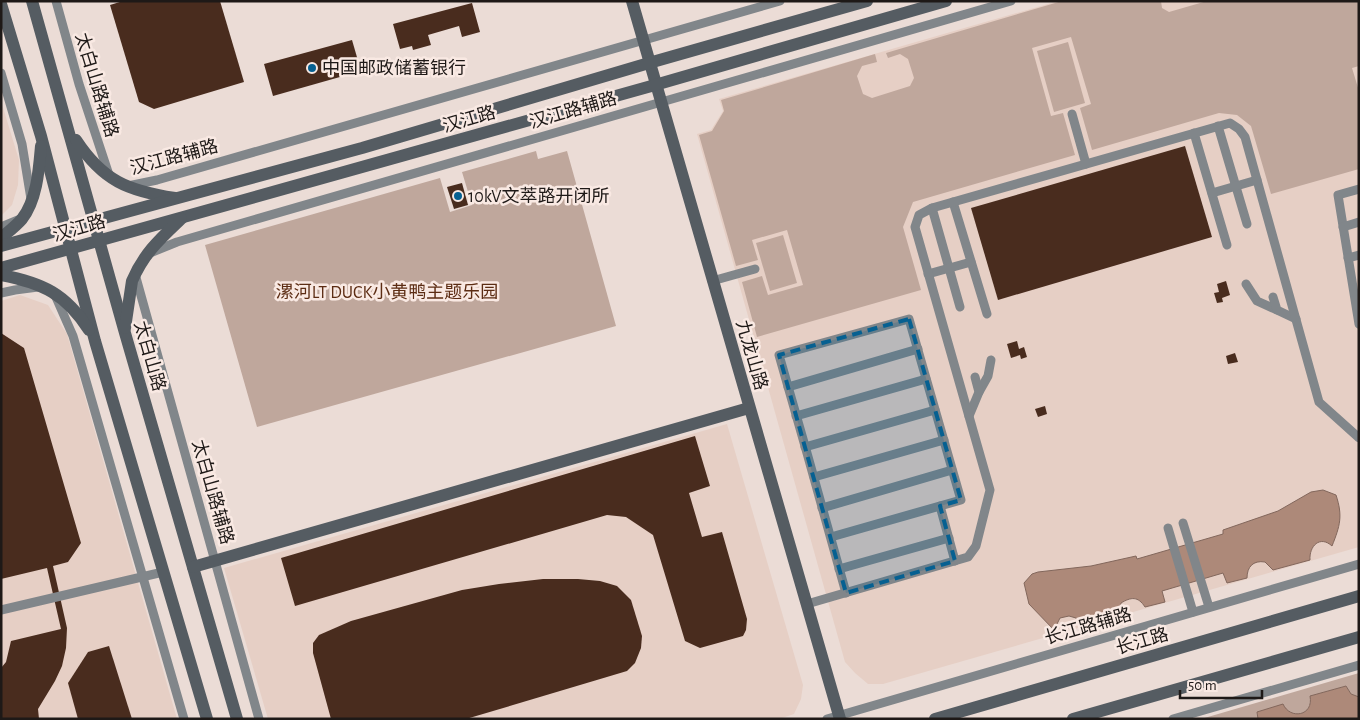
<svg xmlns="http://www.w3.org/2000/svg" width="1360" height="720" font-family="'Alegreya Sans','Noto Sans SC',sans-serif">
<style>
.built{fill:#e6cfc5}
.green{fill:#bfa79c}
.water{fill:#ad8979;stroke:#82675c}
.building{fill:#492c1e}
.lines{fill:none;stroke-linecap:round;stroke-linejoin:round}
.street{stroke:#81868a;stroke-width:9}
.secondary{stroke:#555c62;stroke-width:12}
.marked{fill:#066091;fill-opacity:0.2;stroke:#066091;stroke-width:4;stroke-dasharray:10 6;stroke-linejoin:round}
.poi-dot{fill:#066091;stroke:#f9e9e3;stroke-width:2}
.labels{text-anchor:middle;stroke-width:5;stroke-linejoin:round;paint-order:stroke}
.poi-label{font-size:18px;fill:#1e1917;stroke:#f9e9e3;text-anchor:start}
.street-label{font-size:18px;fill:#1e1917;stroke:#f9e9e3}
.park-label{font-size:18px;fill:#5c2c13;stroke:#f9e9e3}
</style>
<rect width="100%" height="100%" fill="#ebdcd6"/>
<g class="built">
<polygon points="1058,1 1359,1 1359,547 883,684 868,684 855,673 845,662 697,134 711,130 723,111 719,99"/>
<polygon points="1,101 19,160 18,185 12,205 1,216"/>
<polygon points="20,295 48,305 67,334 177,719 1,719 1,301"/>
<polygon points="727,424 803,685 801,699 794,714 779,719 268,719 224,568"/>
</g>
<g class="green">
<polygon points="1062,1 1161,1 1162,8 1169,12 1207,1 1359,1 1359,66 1352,68 1359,91 1359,169 1271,194 1251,126 1237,115 1219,113 1092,150 1080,108 1091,104 1071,37 1032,48 1051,116 1063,113 1075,155 913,202 903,227 921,290 757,337 742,282 762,276 768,295 803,285 787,230 752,240 758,260 736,266 699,135 712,131 724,111 721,100 875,54 877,62 862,66 857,76 863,94 872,98 910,86 914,78 908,59 900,54 888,58 886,53"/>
<polygon points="1068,42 1085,103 1054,112 1037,51"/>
<polygon points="536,151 538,159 567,151 616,326 257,427 205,245 440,178 450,212 472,205 462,172"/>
<polygon points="783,235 797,283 770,291 756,243"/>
<path d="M1359,673v24l-8,-3 -5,-8 -35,10c1,17 -14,24 -27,13l-27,3 1,7h-57z"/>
</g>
<g class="water">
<path d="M1323,490l13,5c7,21 4,31 -4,51 -12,-11 -23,0 -22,14l-37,10 -8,-8c-12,-2 -18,5 -18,16l-20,5 -4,-10 -61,18 3,11 -20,5c-7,-11 -14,-10 -24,-4l-3,11 -38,10 -4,-6 -7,-2 -9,2 -6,12 -25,-26 -5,-21 8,-9 6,-2 53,-6 45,-10 1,3 86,-25v-4l55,-19 33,-19z"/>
<path d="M1346,686l5,8 8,3v22h-101l-1,-7 26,-8c7,16 31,12 27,-8z"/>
</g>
<g class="building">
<polygon points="123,1 220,1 244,82 154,109 139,102 110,5"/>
<polygon points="472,3 480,32 462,37 459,26 428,35 431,45 413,50 412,46 400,49 393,24"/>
<polygon points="352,40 361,71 273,96 264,64"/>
<polygon points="1185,146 1212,237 998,300 971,208"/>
<polygon points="462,183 468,205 454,209 447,187"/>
<polygon points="1226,281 1230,295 1222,298 1223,302 1217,303 1214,293 1219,292 1217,284"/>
<polygon points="1,333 24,348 81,543 68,562 53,566 67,628 66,648 62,666 55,681 38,709 39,719 1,719 1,668 6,662 11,641 61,629 47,568 1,579"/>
<polygon points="1017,341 1019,349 1024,347 1027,357 1021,359 1020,355 1011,358 1007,344"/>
<polygon points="1235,353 1238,362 1228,364 1226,356"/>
<polygon points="1045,406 1047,414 1038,417 1035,409"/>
<polygon points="695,436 710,486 689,493 702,537 722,532 747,619 746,630 743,636 700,648 685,641 653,535 626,517 607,515 295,606 281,558"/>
<polygon points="543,579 578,579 600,581 617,586 631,600 642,636 641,648 635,663 627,671 466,719 331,719 313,653 313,643 319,635 351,621 462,590 499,584"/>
<polygon points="109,646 132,719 78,719 68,683 88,652"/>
</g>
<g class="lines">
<g class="street">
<polyline points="56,1 79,84 109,175"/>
<polyline points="1,73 22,144 31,199"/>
<polyline points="1072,114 1086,164"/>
<polyline points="1218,126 1247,224"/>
<polyline points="1194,133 1227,245"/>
<polyline points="128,186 157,180 780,1"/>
<polyline points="1359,189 1338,195 1359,324"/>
<polyline points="1212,193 1257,180"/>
<polyline points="953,202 987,314"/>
<polyline points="932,208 960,307"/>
<polyline points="1,227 18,220"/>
<polyline points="1343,227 1359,222"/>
<polyline points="150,253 177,242 1011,1"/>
<polyline points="1348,258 1359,255"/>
<polyline points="135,274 259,719"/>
<polyline points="928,274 971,262"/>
<polyline points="712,281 755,269"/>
<polyline points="1246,284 1257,301 1277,310"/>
<polyline points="1,293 15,290 38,287"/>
<polyline points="55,295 73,336 184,719"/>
<polyline points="1273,297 1277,310 1296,319"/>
<polyline points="788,387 918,349"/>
<polyline points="979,392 988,376 991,360"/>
<polyline points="796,416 926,379"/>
<polyline points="969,416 979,392 975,377"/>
<polyline points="805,447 935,410"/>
<polyline points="814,477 944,440"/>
<polyline points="940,506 955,561"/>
<polyline points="822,508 952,470"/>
<polyline points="1183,523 1209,607"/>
<polyline points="1168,528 1193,612"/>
<path d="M831,537l130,-37 -52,-181 -130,36c23,79 45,159 67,238"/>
<polyline points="839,569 949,538"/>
<polyline points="807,604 968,557 976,546 990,490 915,227 919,215 932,208 1230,123 1239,129 1245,137 1319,402 1359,438"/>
<polyline points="1,610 163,572"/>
<polyline points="827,719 1359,564"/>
<polyline points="1173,719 1359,665"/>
</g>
<g class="secondary">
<polyline points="32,1 125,333 237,719"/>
<polyline points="632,1 840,719"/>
<polyline points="1,4 41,136 95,341 207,719"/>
<path d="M76,140c27,41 52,51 99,58"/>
<path d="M1,238c7,-6 15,-12 21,-19 15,-19 17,-50 19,-73"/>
<polyline points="1,246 362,148 649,63 867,1"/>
<polyline points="1,268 655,85 946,1"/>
<path d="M1,275c42,8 65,19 88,55"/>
<path d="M125,328l7,-47c12,-28 28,-42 49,-62"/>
<polyline points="193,567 749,408"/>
<polyline points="935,719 1359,596"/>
<polyline points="1073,719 1359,637"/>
</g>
</g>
<path class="marked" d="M909,319l52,181 -21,6 15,55 -109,32 -67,-238z"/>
<g class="poi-dot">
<circle cx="312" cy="68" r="5"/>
<circle cx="458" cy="196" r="5"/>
</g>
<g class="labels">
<g class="poi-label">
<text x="322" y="74">中国邮政储蓄银行</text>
<text x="468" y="202">10kV文萃路开闭所</text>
</g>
<g class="street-label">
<text transform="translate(97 85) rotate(73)" y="6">太白山路辅路</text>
<text transform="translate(573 110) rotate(-16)" y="6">汉江路辅路</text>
<text transform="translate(469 119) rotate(-16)" y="6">汉江路</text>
<text transform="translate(174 157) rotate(-15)" y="6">汉江路辅路</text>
<text transform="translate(79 228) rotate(-16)" y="6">汉江路</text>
<text transform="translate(752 355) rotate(74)" y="6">九龙山路</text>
<text transform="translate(150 356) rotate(74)" y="6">太白山路</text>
<text transform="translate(213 492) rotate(74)" y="6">太白山路辅路</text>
<text transform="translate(1088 626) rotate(-16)" y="6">长江路辅路</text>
<text transform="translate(1142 641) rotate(-16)" y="6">长江路</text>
</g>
<g class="park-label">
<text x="387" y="298">漯河LT DUCK小黄鸭主题乐园</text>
</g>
</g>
<rect width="1360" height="720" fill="none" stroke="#1e1917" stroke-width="5"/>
<path d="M1180 690v8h82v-8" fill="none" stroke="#1e1917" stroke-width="2.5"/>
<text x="1188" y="690" font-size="15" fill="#1e1917" stroke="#f9e9e3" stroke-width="4" paint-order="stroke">50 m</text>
</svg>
